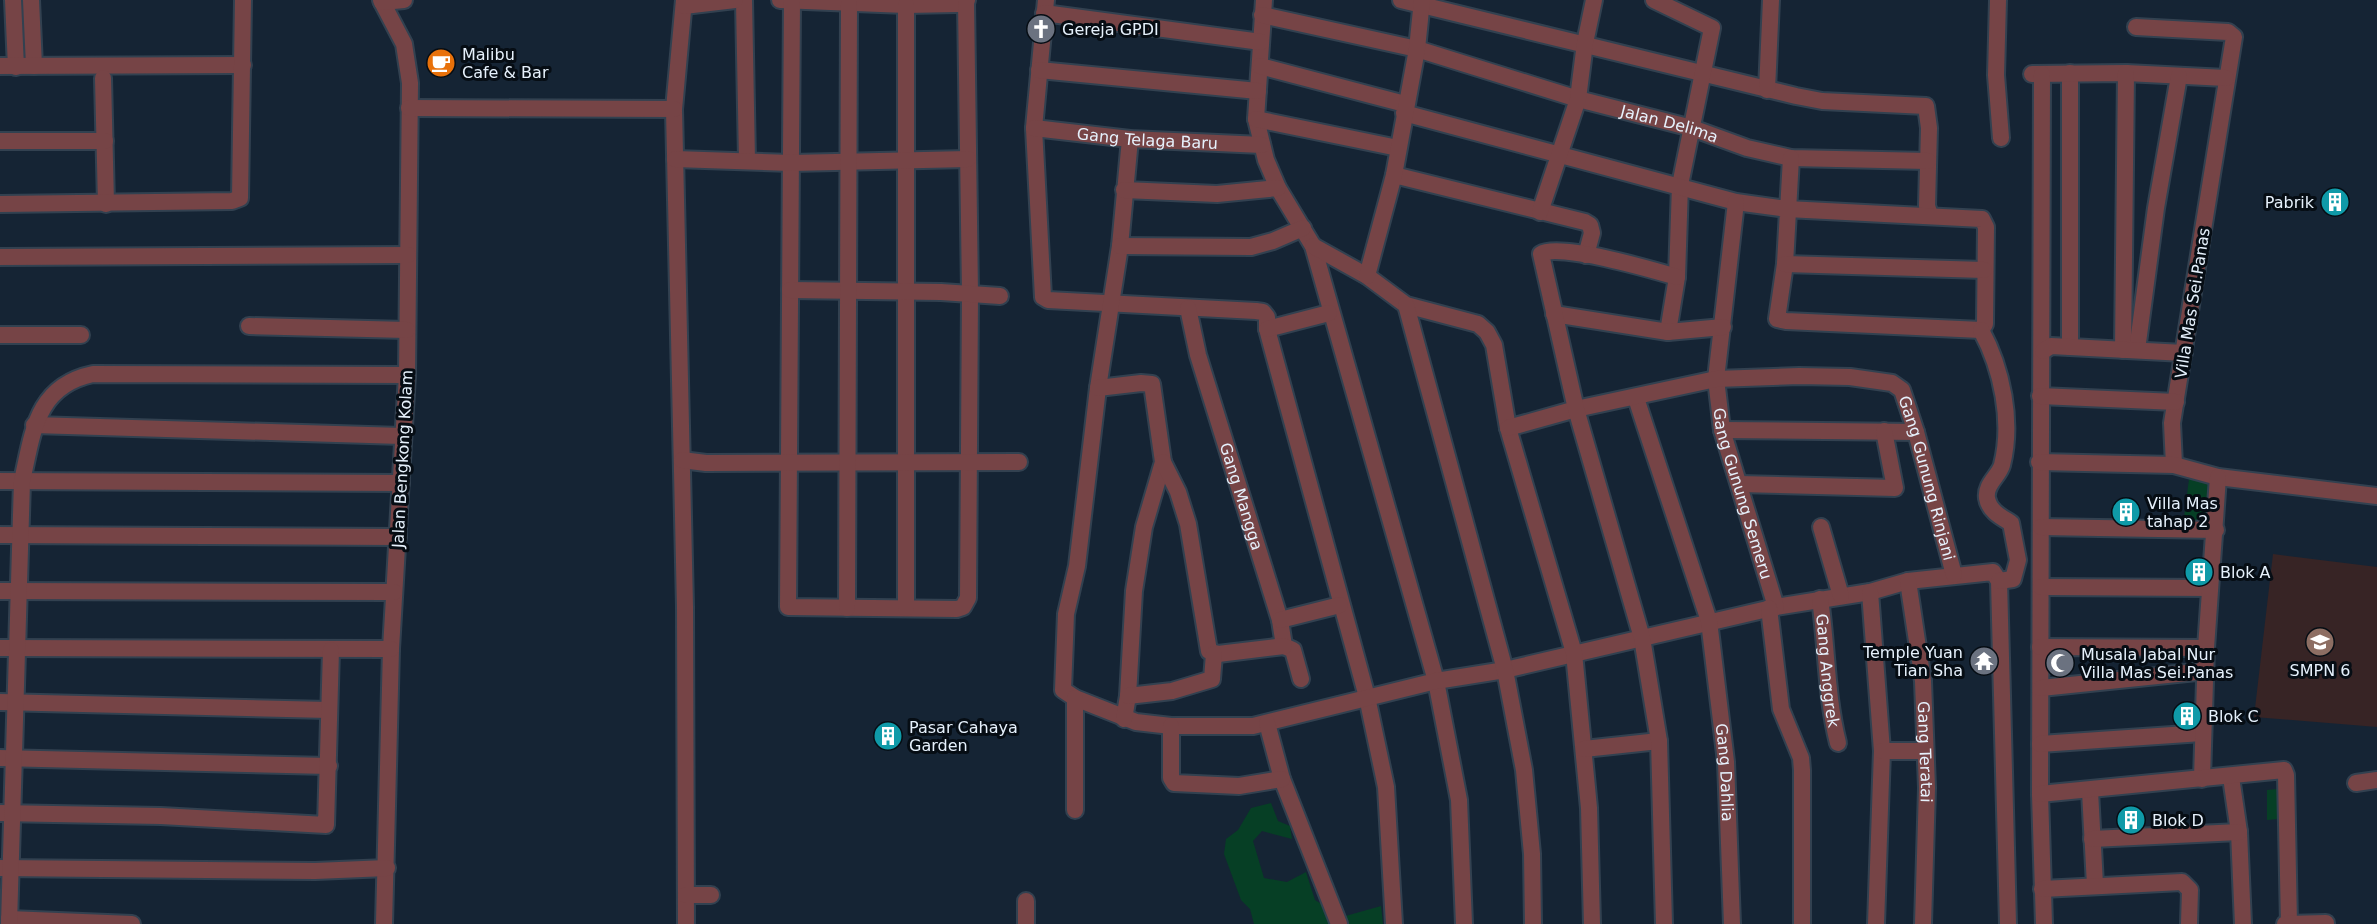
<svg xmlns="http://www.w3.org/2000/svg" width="2377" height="924" font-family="'DejaVu Sans',sans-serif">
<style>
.education{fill:#372425}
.green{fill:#063f25}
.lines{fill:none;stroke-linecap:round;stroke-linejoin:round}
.minor-casing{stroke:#324150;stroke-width:20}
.minor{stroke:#764446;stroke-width:16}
.labels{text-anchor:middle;stroke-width:6;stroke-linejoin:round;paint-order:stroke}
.poi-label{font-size:16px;fill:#e6f1fc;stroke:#060d14;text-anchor:start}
.street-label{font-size:16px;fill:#e6f1fc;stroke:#060d14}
</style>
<rect width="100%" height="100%" fill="#152434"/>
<polygon class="education" points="2273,554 2377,567 2377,727 2254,717"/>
<g class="green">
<polygon points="2189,479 2216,483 2205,523 2184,517"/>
<polygon points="2288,788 2288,818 2267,820 2267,790"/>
<polygon points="1271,803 1278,821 1290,826 1292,839 1262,831 1253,841 1264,878 1287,882 1306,872 1315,900 1342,917 1381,906 1383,924 1254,924 1250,909 1241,900 1224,854 1226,839 1238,830 1251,808"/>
</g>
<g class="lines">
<g class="minor-casing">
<g id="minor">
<polyline points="13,0 16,67"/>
<polyline points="31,0 34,66"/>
<polyline points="381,0 404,44 410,83 407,375 391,649 384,924"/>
<polyline points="684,0 674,109 685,607 686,924"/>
<polyline points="744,0 747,161"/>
<polyline points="780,0 906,5 957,4 967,0"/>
<polyline points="792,0 788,607 957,609 963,607 968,598 970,294 966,1"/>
<polyline points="1046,0 1034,128 1043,297 1048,300 1256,311 1263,312 1267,317 1267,329 1367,697 1386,787 1394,924"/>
<polyline points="1264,0 1256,119 1266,160 1278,188 1313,246 1436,681 1459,800 1464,924"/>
<polyline points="1401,0 1796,96 1822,101 1926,106 1929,128 1927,206 1930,215"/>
<polyline points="1654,0 1712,28 1680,185 1677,277 1668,332"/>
<polyline points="1998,0 1996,75 2001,138"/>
<polyline points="382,2 404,0"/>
<polyline points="906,5 906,608"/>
<polyline points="684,6 735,0"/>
<polyline points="1044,13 1261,42"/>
<path id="s1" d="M1262,15l155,34 161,50 114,29 55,20 44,10 137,3"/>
<polyline points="2136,27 2228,32 2234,37 2172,423 2174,465"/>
<polyline points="0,66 243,65"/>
<polyline points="1260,66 1405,104"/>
<polyline points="1039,70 1258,91"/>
<polyline points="2070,73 2070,347"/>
<polyline points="2032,74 2126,73 2226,78"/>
<polyline points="2042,74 2040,794 2044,924"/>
<polyline points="103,78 106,204"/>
<polyline points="1767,90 1771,0"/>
<polyline points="409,108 674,109"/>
<polyline points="1404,113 1736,202 1787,209 1982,219 1986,227 1985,324 1981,330 1786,321 1777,319 1785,264 1791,158"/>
<polyline points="1256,119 1398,148"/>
<path id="s2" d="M1034,128l96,11 132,6"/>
<polyline points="1130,139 1120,246 1098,388 1077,566 1066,614 1063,690 1075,698 1136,722 1171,726 1253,726 1436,681 1505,670 1776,607 1870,592 1908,581 1993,572 1999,581 2008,924"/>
<polyline points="0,141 105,141"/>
<polyline points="675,159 791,163 968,159"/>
<polyline points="1394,175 1585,222 1590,225 1592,233 1586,255"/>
<polyline points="1124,190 1217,194 1278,188"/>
<path id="s3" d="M1736,202l-20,177 6,51 54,177"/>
<polyline points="0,204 232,201 240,198 243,0"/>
<polyline points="1540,212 1578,99 1585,43 1594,0"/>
<polyline points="1120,246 1251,247 1273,241 1303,228"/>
<polyline points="1313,246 1367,276 1406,305 1478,324 1487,332 1494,345 1508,428 1574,653 1589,808 1592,924"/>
<polyline points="0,257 408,255"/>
<polyline points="1785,264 1984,270"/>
<polyline points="1367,276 1394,175 1417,49 1422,0"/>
<polyline points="790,290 941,292 1000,296"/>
<polyline points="1406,305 1505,670 1524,770 1532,854 1533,924"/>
<path id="s4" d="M1188,308l10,47 82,265 4,26 9,4 8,29"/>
<polyline points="1554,314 1668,332 1723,327"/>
<polyline points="249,326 407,330"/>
<polyline points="1267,329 1329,313"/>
<path d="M1981,330c21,39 32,91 21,135 -3,11 -17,19 -15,33 2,13 14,19 24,25l7,37 -5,19 -14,2"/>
<polyline points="0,335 81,335"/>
<polyline points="2123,350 2126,73"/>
<polyline points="2137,350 2156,208 2179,76"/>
<polyline points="2043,351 2051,346 2184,353"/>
<polyline points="1098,388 1141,383 1152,384 1163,462 1144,527 1134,591 1128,696 1124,719"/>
<polyline points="2040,396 2176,402"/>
<path id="s5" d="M1636,398l73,223 17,141 6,162"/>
<polyline points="34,425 402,436"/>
<path id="s6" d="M1508,428l68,-19 140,-30 83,-3 51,1 42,6 10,7 14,42 38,143"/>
<polyline points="1722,430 1916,432"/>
<polyline points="682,460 706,463 1019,462"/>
<polyline points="1163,462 1178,492 1188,524 1209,651 1218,654 1284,646"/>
<polyline points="2039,462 2174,465 2218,477 2377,496"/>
<polyline points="0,481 401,483"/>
<polyline points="1739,484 1895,488 1884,431"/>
<polyline points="1821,527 1841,596"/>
<polyline points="2041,527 2216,530"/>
<polyline points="0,535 398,537"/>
<path id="s7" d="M1908,581l15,100 4,107 -4,136"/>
<polyline points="2041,587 2210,588"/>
<polyline points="0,591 394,592"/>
<polyline points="1870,592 1882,751 1876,924"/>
<path id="s8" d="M1820,599c7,48 6,96 18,144"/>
<path d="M847,608c1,-201 2,-402 2,-604"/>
<polyline points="1769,608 1781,709 1801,758 1802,770 1802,924"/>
<polyline points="1280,620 1340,605"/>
<polyline points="2040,647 2206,648"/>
<polyline points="0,648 391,649"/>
<polyline points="2041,688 2206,671"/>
<polyline points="1128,696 1172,691 1212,679 1214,654"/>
<polyline points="1075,698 1075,810"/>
<polyline points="0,702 329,710"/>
<polyline points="1267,723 1282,779 1339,924"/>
<polyline points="1171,726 1171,778 1174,783 1239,786 1282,779"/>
<polyline points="2040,744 2202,733"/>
<polyline points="1584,749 1659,741"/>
<polyline points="1882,751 1925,751"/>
<polyline points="0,758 329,766"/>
<polyline points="2231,777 2239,832 2243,924"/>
<polyline points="2202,779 2206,648 2218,477"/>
<polyline points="2356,783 2377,780"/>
<polyline points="2090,791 2095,885"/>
<polyline points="2040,794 2284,770 2286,775 2289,924"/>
<polyline points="0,813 161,816 326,825 331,650"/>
<polyline points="2092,839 2239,832"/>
<polyline points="0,868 315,871 387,868"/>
<polyline points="2042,889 2182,882 2190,890 2189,924"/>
<polyline points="686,895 711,895"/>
<polyline points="1026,901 1026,924"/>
<polyline points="9,919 132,924"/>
<path d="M9,924l13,-443c11,-49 14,-95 71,-107l314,1"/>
<path d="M1664,924l-5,-183 -17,-103 -66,-229 -35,-155c17,-12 112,16 136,23"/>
<polyline points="2285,924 2326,923"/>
</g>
</g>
<use href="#minor" class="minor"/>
</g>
<defs>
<g id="church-disc" transform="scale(1.5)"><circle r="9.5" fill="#6b7280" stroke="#060d14"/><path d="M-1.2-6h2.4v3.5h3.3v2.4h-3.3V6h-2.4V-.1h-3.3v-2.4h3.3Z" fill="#fff"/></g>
<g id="cafe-disc" transform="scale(1.5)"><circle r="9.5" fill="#e8710a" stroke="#060d14"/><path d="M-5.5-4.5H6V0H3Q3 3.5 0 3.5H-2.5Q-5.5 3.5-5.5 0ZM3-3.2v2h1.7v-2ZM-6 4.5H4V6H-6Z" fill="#fff"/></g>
<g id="building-disc" transform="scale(1.5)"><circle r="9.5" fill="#0f9aa8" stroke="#060d14"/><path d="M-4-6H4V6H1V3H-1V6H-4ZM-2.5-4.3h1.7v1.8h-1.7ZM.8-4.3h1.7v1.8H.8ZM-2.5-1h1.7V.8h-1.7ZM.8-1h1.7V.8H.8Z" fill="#fff"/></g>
<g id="school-disc" transform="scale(1.5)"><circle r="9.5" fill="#8d6e63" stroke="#060d14"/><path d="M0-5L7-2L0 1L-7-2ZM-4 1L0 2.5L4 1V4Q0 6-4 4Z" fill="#fff"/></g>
<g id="temple-disc" transform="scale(1.5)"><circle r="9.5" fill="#6b7280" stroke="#060d14"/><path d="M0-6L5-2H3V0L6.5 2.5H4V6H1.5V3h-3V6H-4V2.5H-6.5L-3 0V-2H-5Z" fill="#fff"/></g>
<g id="mosque-disc" transform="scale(1.5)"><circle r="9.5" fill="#6b7280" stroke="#060d14"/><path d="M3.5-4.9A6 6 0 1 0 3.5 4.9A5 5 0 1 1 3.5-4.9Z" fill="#fff"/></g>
</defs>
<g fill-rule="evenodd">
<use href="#church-disc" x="1041" y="29"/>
<use href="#cafe-disc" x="441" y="63"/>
<use href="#building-disc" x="2335" y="202"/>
<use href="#building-disc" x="2126" y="512"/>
<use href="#building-disc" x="2199" y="572"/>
<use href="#school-disc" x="2320" y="642"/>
<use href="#temple-disc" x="1984" y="661"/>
<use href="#mosque-disc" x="2060" y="663"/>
<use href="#building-disc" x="2187" y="716"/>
<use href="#building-disc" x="888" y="736"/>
<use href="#building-disc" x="2131" y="820"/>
</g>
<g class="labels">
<g class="poi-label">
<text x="1062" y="35">Gereja GPDI</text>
<text x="462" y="60">Malibu<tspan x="462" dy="18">Cafe &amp; Bar</tspan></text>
<text x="2314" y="208" text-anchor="end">Pabrik</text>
<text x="2147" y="509">Villa Mas<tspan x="2147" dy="18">tahap 2</tspan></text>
<text x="2220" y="578">Blok A</text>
<text x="1963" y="658" text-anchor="end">Temple Yuan<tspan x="1963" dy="18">Tian Sha</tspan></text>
<text x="2081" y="660">Musala Jabal Nur<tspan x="2081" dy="18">Villa Mas Sei.Panas</tspan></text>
<text x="2320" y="676" text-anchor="middle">SMPN 6</text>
<text x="2208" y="722">Blok C</text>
<text x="909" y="733">Pasar Cahaya<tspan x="909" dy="18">Garden</tspan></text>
<text x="2152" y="826">Blok D</text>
</g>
<g class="street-label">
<text dy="6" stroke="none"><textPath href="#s1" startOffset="422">Jalan Delima</textPath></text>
<text dy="6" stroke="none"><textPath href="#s2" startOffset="114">Gang Telaga Baru</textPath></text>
<text transform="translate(2192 303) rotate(-81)" y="6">Villa Mas Sei.Panas</text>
<text transform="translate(402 459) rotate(-87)" y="6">Jalan Bengkong Kolam</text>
<text dy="6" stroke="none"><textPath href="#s6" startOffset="494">Gang Gunung Rinjani</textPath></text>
<text dy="6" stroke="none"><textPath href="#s3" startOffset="296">Gang Gunung Semeru</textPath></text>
<text dy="6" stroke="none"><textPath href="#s4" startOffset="196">Gang Mangga</textPath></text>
<text dy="6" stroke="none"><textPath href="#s8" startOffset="72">Gang Anggrek</textPath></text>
<text dy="6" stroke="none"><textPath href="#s7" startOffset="172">Gang Teratai</textPath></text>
<text dy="6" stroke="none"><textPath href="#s5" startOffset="387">Gang Dahlia</textPath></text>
</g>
</g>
</svg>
